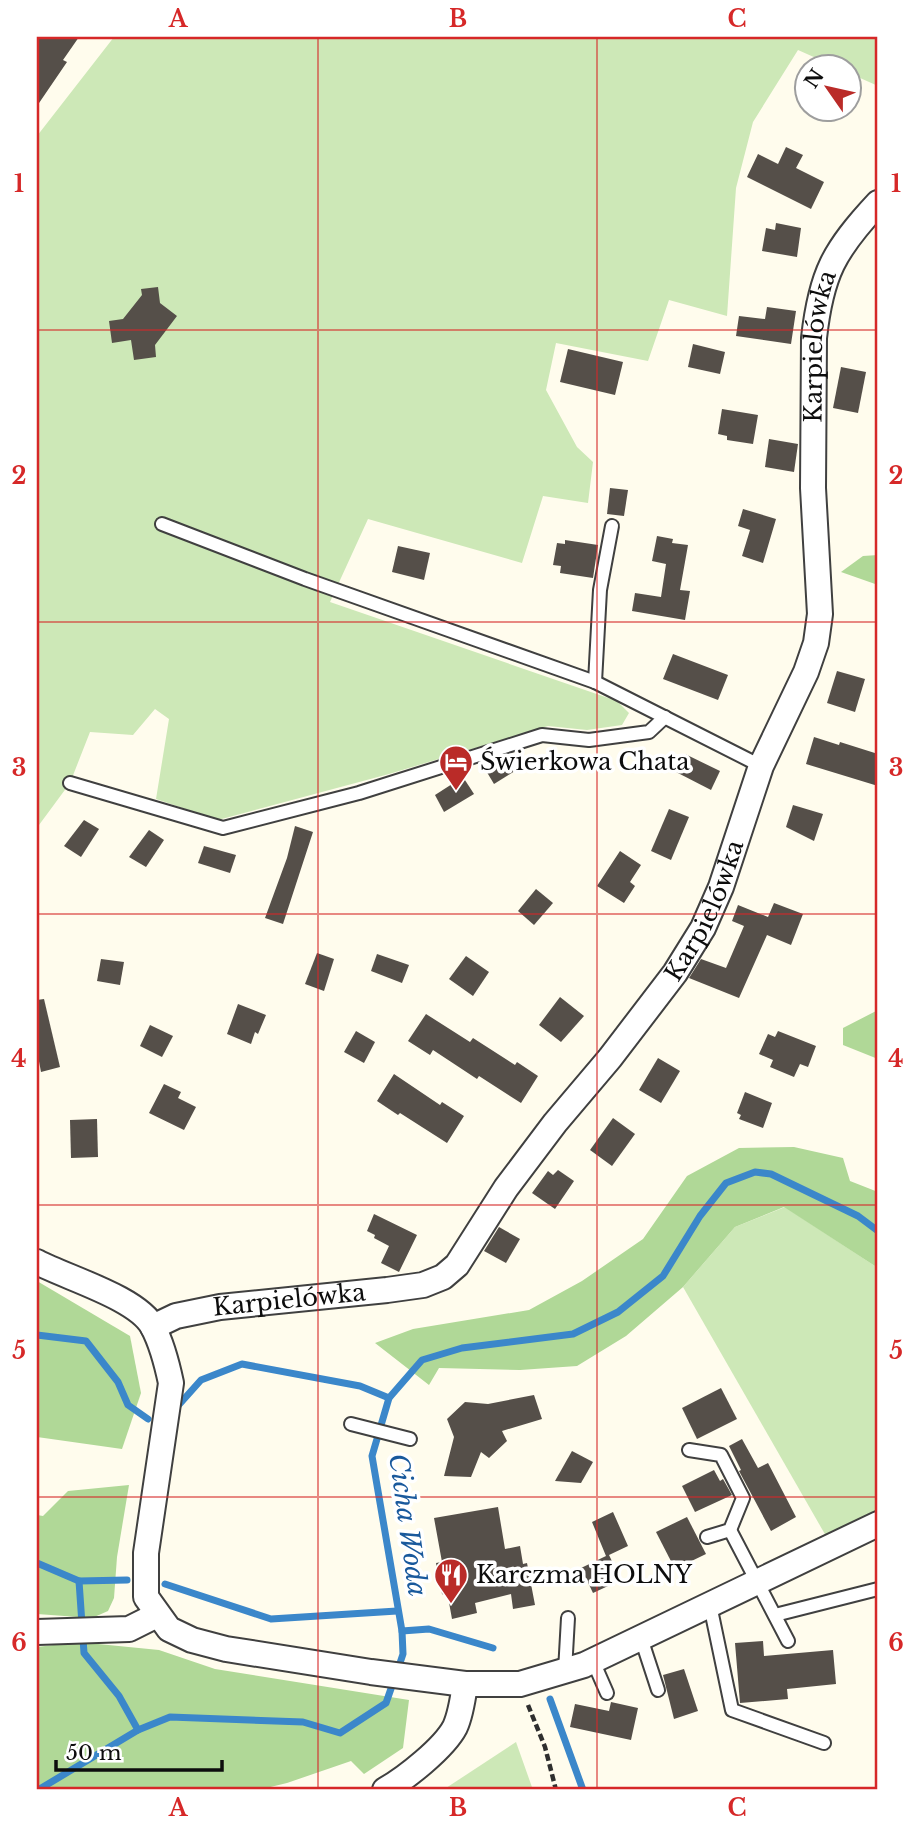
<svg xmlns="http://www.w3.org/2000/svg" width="915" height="1827" font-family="'Libre Baskerville',serif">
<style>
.green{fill:#cde8b7}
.forest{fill:#b0d897}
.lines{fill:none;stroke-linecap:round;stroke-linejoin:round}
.stream{stroke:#3b87ca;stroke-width:7}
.building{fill:#554f49}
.lane-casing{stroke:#404040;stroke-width:16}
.street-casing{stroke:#404040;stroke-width:28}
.path{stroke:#2f2f2f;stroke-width:4.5;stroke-dasharray:7 3.5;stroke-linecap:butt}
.lane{stroke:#fff;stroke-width:12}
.street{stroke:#fff;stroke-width:24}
.grid{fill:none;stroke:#d62828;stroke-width:2;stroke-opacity:0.55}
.labels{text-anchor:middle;stroke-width:7;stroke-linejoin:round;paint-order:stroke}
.street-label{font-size:24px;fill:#0d0d0d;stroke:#fff}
.poi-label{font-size:24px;fill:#0d0d0d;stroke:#fff;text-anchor:start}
.water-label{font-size:26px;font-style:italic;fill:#19599c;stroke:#fff}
.neatline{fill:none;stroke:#d62828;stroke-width:2.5}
.grid-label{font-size:23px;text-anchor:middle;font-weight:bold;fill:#d62828}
</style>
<rect width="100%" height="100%" fill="#fffced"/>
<g class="green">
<polygon points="114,37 878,37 878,86 849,73 848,66 834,66 798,50 753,122 736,188 727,316 669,300 648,361 556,343 546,390 577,447 593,462 588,503 543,496 522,563 368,519 330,602 617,701 629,713 622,725 587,730 548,726 389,774 218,820 156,799 169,719 155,709 133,735 90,732 70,783 39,825 37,824 37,136"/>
<polygon points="785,1207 878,1268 878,1509 826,1536 683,1287 735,1227"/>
<polygon points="516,1742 533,1790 443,1790"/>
</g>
<g class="forest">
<polygon points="878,555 878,585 841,572 863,556"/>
<polygon points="878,1010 878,1062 878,1059 843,1045 843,1028"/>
<polygon points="794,1147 843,1158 850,1181 878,1192 878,1268 784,1207 735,1227 683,1287 626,1336 577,1366 520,1370 439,1368 429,1385 375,1343 413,1329 529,1310 582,1281 643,1239 687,1176 739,1148"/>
<polygon points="37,1281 130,1336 141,1393 122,1449 37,1437"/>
<polygon points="129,1485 117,1557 114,1598 108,1611 92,1618 37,1614 37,1515 43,1516 68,1491"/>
<polygon points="78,1642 159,1650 215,1669 409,1700 403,1748 364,1774 351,1761 287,1783 258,1790 37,1790 37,1647"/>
</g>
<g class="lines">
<g class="stream">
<polyline points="37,1335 86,1341 118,1382 128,1405 148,1419"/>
<polyline points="176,1408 201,1380 242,1364 360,1386 389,1398"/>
<polyline points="37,1563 79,1581 127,1580"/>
<polyline points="79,1581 84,1653 119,1696 138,1730"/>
<polyline points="165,1584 271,1619 397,1611"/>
<polyline points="402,1631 429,1629 493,1648"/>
<polyline points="398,1669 403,1654 402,1631 372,1456 389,1398 422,1360 462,1348 573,1334 618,1312 663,1276 700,1216 726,1183 755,1172 771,1174 858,1216 878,1231"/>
<polyline points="550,1699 583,1790"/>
<polyline points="38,1790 138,1730 170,1717 303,1722 340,1733 386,1703 394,1680"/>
</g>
</g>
<g class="building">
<polygon points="37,37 79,37 63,60 67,62 37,106"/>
<polygon points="786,147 803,155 796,168 824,182 811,209 747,177 758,154 778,164"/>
<polygon points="776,223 801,228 797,257 762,251 766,228 775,230"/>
<polygon points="158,287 160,303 177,316 155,345 156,357 134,360 131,340 112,343 109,321 123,319 142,295 141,289"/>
<polygon points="767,307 796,311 791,344 736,336 739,316 765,319"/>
<polygon points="693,344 725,352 720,374 688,367"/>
<polygon points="568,349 623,362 615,395 560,382"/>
<polygon points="841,367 866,372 858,413 833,408"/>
<polygon points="722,409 758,415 753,444 727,440 727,436 718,434"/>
<polygon points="769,439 798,444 794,472 765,467"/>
<polygon points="610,488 628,490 624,516 607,514"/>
<polygon points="743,509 776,519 763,563 742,556 750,530 738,526"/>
<polygon points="657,536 673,539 672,543 688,545 680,590 690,591 685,620 632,611 635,593 661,597 666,564 652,561"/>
<polygon points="565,540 598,545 593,578 560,573 561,566 553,565 557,543 565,544"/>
<polygon points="398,546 430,553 424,580 392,572"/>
<polygon points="673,654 728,675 718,700 663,679"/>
<polygon points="837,671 865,679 855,712 827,703"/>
<polygon points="814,737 839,745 840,742 878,754 878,786 806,764"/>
<polygon points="685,754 720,771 711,790 676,772"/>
<polygon points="507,756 515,771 494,784 485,769"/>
<polygon points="463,777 474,794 444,812 435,795"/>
<polygon points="793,805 823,814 814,841 786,827"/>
<polygon points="669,809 689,817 671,860 651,851"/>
<polygon points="84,820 99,829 81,857 64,846"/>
<polygon points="295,826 313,832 283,924 265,918 287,858"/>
<polygon points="149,830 164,840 146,867 129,857"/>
<polygon points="204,846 236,855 230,873 198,863"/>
<polygon points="620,851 641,865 630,882 635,886 624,903 597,886"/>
<polygon points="536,889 553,903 534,925 518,911"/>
<polygon points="774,903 803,914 791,945 767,935 739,998 689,978 701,959 726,968 744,926 732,921 738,905 768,917"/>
<polygon points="317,953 334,959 324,991 305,984"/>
<polygon points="377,954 409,965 402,983 371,971"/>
<polygon points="466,956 489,972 473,996 449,979"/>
<polygon points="101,959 124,962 120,985 97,981"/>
<polygon points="560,997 584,1016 561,1042 539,1025"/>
<polygon points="44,999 60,1067 41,1072 37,1051 37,1000"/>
<polygon points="238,1004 266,1015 258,1034 255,1032 251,1044 227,1034"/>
<polygon points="426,1014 470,1042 473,1038 515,1065 517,1062 538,1076 521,1103 479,1076 477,1079 433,1050 430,1055 408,1041"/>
<polygon points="150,1025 173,1036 162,1057 140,1046"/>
<polygon points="356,1031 375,1042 364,1063 344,1052"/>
<polygon points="778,1031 816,1046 808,1067 800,1064 794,1077 770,1067 773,1060 759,1054 768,1034 775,1037"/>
<polygon points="658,1058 680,1071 661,1103 639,1090"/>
<polygon points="394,1074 440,1105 442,1102 464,1116 447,1143 400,1113 398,1115 377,1101"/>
<polygon points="164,1084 181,1092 178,1098 196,1107 184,1130 149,1113"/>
<polygon points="745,1092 772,1103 763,1128 739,1119 741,1115 737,1113"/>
<polygon points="613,1118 635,1134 612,1166 590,1150"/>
<polygon points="97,1119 98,1157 71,1158 70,1120"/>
<polygon points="558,1170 574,1181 555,1209 532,1193 548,1171 553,1175"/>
<polygon points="374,1214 417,1235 399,1272 381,1263 389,1246 374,1238 375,1235 367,1231"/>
<polygon points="499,1227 520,1239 506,1263 484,1251"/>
<polygon points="721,1388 737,1419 697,1439 682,1408"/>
<polygon points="534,1395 542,1419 502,1431 507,1441 489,1458 481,1452 471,1477 444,1476 454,1437 447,1419 465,1402 488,1404"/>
<polygon points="742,1439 758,1468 768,1463 796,1517 771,1531 739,1471 741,1470 729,1446"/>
<polygon points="572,1451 593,1462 581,1483 555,1481"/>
<polygon points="714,1470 720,1481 723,1479 732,1495 695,1512 682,1486"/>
<polygon points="498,1507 505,1549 520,1546 523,1564 527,1563 535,1605 513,1609 511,1594 475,1603 477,1613 452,1619 448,1597 442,1594 436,1563 442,1562 434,1518"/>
<polygon points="613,1512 628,1546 609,1555 621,1580 593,1593 581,1568 606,1556 592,1522"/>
<polygon points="687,1517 706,1554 675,1569 656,1532"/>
<polygon points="763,1641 764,1656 833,1650 836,1684 787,1689 788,1699 740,1703 735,1643"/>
<polygon points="684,1669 698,1711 674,1719 663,1675"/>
<polygon points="611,1702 638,1708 631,1740 570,1727 575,1704 609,1711"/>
</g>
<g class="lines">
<g class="lane-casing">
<g id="lane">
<polyline points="162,524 305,579 595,682 761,766"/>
<polyline points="595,682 600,590 612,526"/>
<polyline points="70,783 223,828 359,793 542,735 589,740 649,732 665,717"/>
<polyline points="351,1424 410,1439"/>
<polyline points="689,1450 721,1455 743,1498 730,1530 707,1537"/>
<polyline points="730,1530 788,1641"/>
<polyline points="710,1605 732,1710 824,1743"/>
<polyline points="775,1615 878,1589"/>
<polyline points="641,1638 658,1690"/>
<polyline points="593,1661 607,1693"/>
<polyline points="565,1671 568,1618"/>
</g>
</g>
<g class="street-casing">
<g id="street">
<path d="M37,1262c30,16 101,36 116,65 9,17 14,37 18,56l-25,170v44l23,32 23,11 34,9 145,23 94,12h55l64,-19 294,-141"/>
<path id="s1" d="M153,1327l23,-11 44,-9 167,-17 36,-5 20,-8 14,-12 49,-77 49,-65 55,-65 65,-85 28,-45 18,-41 40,-121 45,-94 10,-29 4,-29 -7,-126 1,-150c7,-64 20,-88 64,-135"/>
<polyline points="37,1632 129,1629 157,1615"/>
<path d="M385,1790c21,-12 59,-42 70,-63 6,-13 8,-29 10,-43"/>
</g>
</g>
<polyline class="path" points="528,1705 545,1747 556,1790"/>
<use href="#lane" class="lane"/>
<use href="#street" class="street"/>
</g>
<path class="grid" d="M318,37v1753M597,37v1753M37,330h841M37,622h841M37,914h841M37,1205h841M37,1497h841"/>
<defs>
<g id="hotel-pin" transform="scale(1.75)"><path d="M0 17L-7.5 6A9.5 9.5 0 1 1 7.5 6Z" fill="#ba2b28" stroke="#fff"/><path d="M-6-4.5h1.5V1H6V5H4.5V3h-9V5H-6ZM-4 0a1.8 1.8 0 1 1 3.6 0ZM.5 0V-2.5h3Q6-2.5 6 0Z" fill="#fff"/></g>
<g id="restaurant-pin" transform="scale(1.75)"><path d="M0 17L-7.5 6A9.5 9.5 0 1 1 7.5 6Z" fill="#ba2b28" stroke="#fff"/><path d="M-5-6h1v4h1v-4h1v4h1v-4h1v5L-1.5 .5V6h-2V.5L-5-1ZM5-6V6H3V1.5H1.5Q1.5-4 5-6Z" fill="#fff"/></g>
</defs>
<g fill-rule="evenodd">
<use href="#hotel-pin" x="456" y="762"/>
<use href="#restaurant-pin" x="451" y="1575"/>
</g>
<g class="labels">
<g class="street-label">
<text dy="8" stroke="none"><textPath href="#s1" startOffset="1337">Karpielówka</textPath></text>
<text dy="8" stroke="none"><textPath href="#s1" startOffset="749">Karpielówka</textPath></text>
<text dy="8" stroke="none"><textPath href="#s1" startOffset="140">Karpielówka</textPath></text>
</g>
<g class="poi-label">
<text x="480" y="770">Świerkowa Chata</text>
<text x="476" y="1583">Karczma HOLNY</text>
</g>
<g class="water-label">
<text transform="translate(408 1525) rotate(82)" y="9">Cicha Woda</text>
</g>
</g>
<rect width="915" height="1827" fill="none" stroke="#ffffff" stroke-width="77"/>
<g transform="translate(828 88) rotate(304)"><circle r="33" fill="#ffffff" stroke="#9e9e9e" stroke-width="2"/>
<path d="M0-5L12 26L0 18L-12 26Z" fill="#ba2b28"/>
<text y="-10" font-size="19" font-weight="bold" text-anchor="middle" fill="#0d0d0d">N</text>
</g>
<path d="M56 1760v10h166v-10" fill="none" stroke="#0d0d0d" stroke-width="3.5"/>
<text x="66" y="1760" font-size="21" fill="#0d0d0d" stroke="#ffffff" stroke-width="5" paint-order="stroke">50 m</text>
<rect x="38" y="38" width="838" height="1750" class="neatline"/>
<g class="grid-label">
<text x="178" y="27">A</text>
<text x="458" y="27">B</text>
<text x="737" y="27">C</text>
<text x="19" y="192">1</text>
<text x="896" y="192">1</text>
<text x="19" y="484">2</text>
<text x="896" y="484">2</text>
<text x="19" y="776">3</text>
<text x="896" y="776">3</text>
<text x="19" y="1067">4</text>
<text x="896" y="1067">4</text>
<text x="19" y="1359">5</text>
<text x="896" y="1359">5</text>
<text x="19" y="1651">6</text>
<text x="896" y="1651">6</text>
<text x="178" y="1816">A</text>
<text x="458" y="1816">B</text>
<text x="737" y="1816">C</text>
</g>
</svg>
